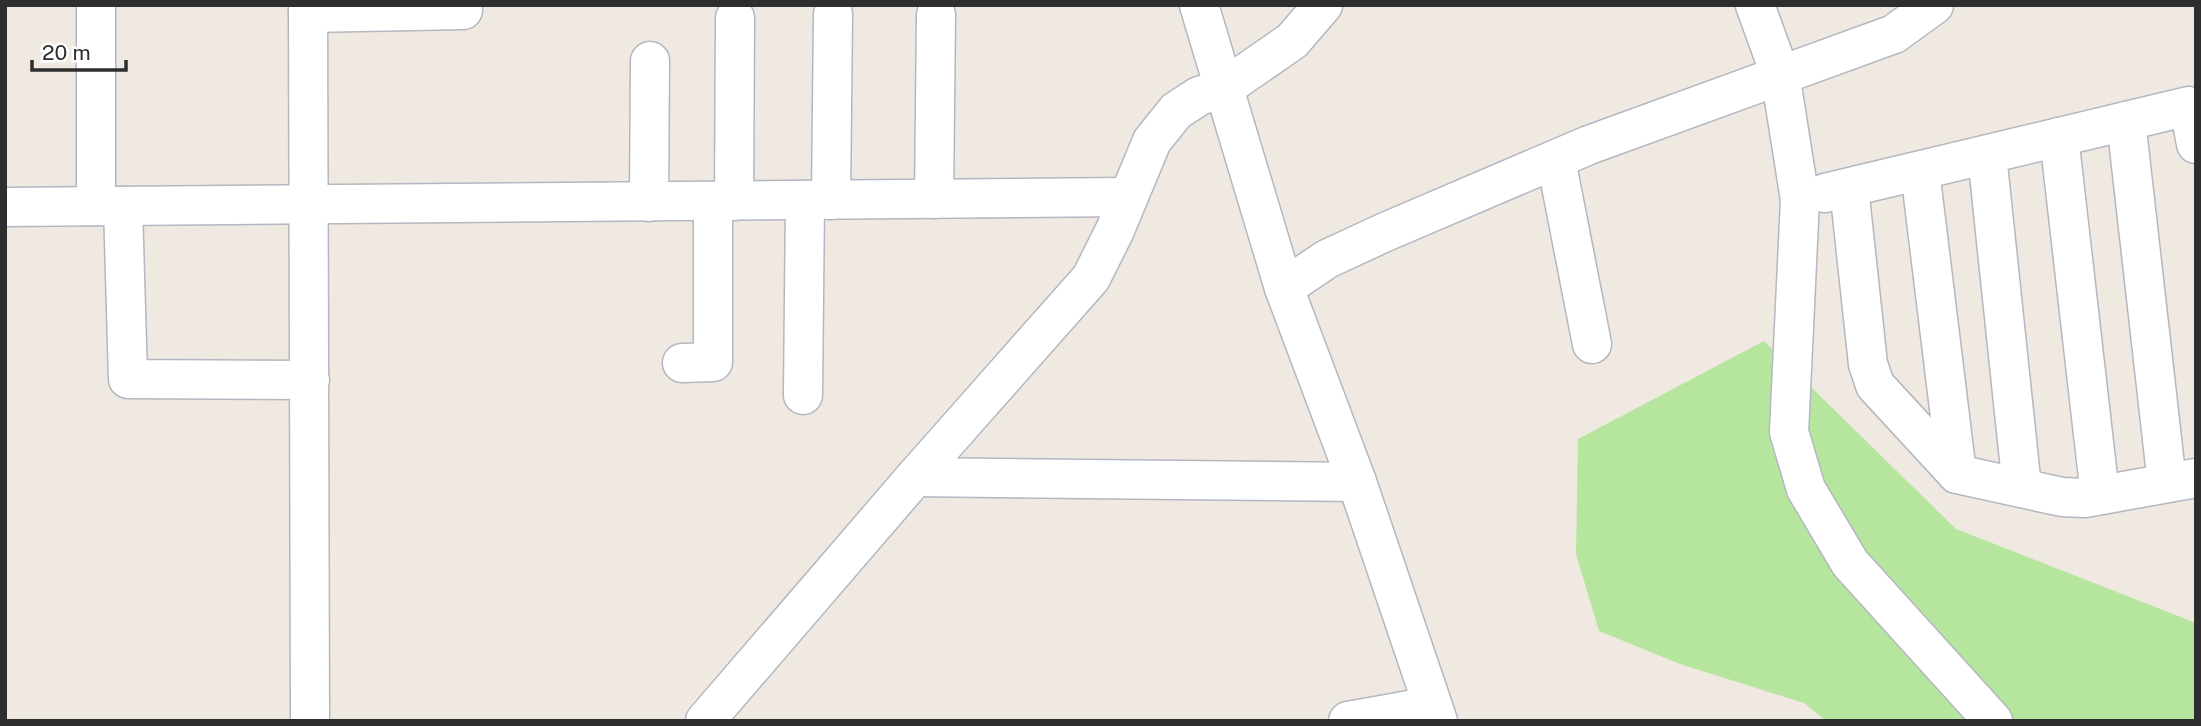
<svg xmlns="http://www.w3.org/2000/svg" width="2201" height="726" font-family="'Public Sans',sans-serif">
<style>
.green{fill:#b6e59e}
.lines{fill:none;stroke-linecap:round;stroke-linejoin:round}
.minor-casing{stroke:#b4b7c1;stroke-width:41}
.minor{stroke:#fff;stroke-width:38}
</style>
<rect width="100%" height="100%" fill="#efe9e1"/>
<polygon class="green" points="1764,341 1956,529 2196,623 2196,721 1826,721 1804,703 1680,664 1599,631 1576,554 1578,439"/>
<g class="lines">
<g class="minor-casing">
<g id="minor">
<polyline points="96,5 96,206"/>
<polyline points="308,5 310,721"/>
<polyline points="1199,5 1284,288 1357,482 1438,721"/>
<polyline points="1755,5 1780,74 1800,200 1789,432 1806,489 1850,563 1993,721"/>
<polyline points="308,13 463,10"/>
<polyline points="2126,121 2167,483"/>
<polyline points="2059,137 2100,495"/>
<polyline points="1987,155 2022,488"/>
<polyline points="1556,160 1592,344"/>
<polyline points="1920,171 1957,474"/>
<polyline points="1849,188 1868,364 1875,385 1957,474 2062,497 2085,498 2196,478"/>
<polyline points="1825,193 2189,106 2196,144"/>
<polyline points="934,199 936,15"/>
<polyline points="831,200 833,14"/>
<polyline points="734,201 735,18"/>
<polyline points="649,202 650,61"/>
<polyline points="123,206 128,379 310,380"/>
<polyline points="5,207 1127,197"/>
<polyline points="1284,288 1327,259 1383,233 1589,145 1894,34 1934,5"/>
<polyline points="682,363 713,362 713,201"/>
<polyline points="803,395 805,200"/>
<polyline points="915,477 1357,482"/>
<polyline points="705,721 915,477 1091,278 1115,230 1152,141 1176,111 1199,96 1224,88 1292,41 1323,5"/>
<polyline points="1348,721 1432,706"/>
</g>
</g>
<use href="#minor" class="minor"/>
</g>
<rect width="2201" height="726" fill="none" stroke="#2e2e2e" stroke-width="14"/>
<path d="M32 60v10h94v-10" fill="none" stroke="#2e2e2e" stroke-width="3.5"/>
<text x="42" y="60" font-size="21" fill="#2e2e2e" stroke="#ffffff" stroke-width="5" paint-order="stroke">20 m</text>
</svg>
